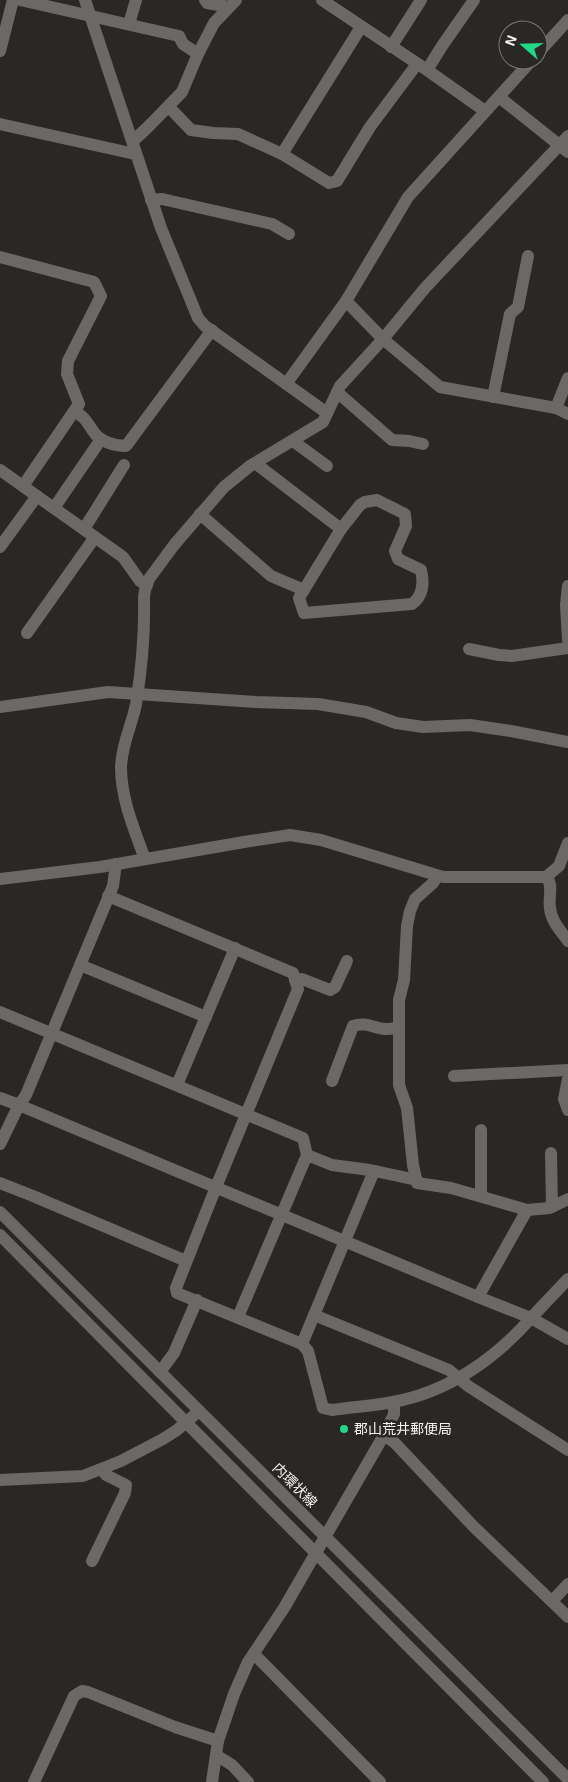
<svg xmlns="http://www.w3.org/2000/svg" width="568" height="1782" font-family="'Exo 2','Noto Sans JP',sans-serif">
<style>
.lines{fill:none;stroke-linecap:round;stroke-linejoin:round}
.minor{stroke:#6b6968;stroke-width:12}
.tertiary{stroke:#6b6968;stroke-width:12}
.poi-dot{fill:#20d887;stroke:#2b2724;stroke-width:2}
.labels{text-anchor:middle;stroke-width:5;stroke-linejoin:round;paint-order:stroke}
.poi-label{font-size:14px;fill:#f5f2f1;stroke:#2b2724;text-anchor:start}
.street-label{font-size:14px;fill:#f5f2f1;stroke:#2b2724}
</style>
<rect width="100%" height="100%" fill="#2b2724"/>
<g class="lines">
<g class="minor">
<polyline points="20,0 179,36 183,44 198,54"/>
<polyline points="85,0 161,228 198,318 205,326 327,413"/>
<polyline points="205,0 207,3 224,6 227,9"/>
<polyline points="322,0 427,70 485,111"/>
<polyline points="129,24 136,0"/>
<polyline points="391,47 421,0"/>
<polyline points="0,51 13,0"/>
<polyline points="538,53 568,20"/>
<polyline points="532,60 408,197 346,301 383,339 440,387 556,408 568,414"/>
<polyline points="427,70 442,46 474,0"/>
<polyline points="499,97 568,152"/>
<polyline points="169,107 191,130 213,133 238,134 282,154 329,183 337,181 370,127 417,64"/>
<polyline points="0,124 135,154"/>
<polyline points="133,141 148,127 182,92 198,54 214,23 236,0"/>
<polyline points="282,154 361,27"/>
<polyline points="151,200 162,199 272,224 289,234"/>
<polyline points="0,257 94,282 101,296 68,361 67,374 79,404 23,486"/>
<polyline points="286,384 346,301"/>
<polyline points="337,392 392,440 409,441 423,444"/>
<polyline points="493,397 510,314 518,307 528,256"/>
<polyline points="556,408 568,378"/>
<path d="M74,411c12,7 12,10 19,20 7,11 22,15 33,15l86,-116"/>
<polyline points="293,441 327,466"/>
<polyline points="255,463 341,529"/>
<polyline points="0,470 123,557 140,581 147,585"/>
<path d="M377,500l28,14 1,12 -11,25 3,8 23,11c3,13 2,26 -9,34l-108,9 -5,-15 42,-69 19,-24 5,-3z"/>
<polyline points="54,508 97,445"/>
<polyline points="200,514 271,576 304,590"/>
<polyline points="84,529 124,465"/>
<polyline points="0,547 37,496"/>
<polyline points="568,586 566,605 568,640"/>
<polyline points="27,633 95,537"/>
<polyline points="469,649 499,655 512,656 568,648"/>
<polyline points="0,707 108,692 256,702 318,704 366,712 396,723 423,727 470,725 511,731 568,742"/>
<path d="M145,859c-11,-30 -24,-60 -24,-92 1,-24 11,-42 15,-63 6,-37 9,-69 8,-107l1,-7 4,-11 25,-34 50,-58 26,-21 73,-44 17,-36 43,-47 42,-51 143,-152"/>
<polyline points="437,876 433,883 415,899 410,911 407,926 404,980 399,1000 399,1085 407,1108 413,1165 417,1183 451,1188 527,1210 550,1208 568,1199"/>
<path d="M546,877c8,7 2,21 4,31 1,13 11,23 18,33"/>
<polyline points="0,879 100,867 244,842 290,835 321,840 443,877 546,877 559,866 568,843"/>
<polyline points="108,896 293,973 298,989 216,1187 176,1288 177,1293 302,1344"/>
<polyline points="80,965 206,1017"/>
<polyline points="295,980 302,979 330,990 335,987 347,961"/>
<polyline points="0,1012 303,1138 307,1155 238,1317"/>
<polyline points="454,1076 568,1070"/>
<polyline points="568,1079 564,1099 568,1110"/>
<path d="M332,1081l21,-55c18,-6 25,8 46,1"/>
<polyline points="177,1085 235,948"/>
<polyline points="0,1098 19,1105 26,1095 113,886 116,864"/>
<polyline points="481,1130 481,1196"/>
<polyline points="551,1153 552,1207"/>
<polyline points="307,1155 332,1165 370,1170 417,1180"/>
<path d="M374,1171l-72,173 6,7 15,57 9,2c20,-3 40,-4 61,-8 55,-10 102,-43 138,-84"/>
<polyline points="0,1183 33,1196 186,1261"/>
<polyline points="478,1297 527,1210"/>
<polyline points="314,1315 449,1370 468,1386 568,1450"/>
<polyline points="160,1372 174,1353 197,1300"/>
<polyline points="384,1435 394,1442 474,1527 568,1617"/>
<polyline points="0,1480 83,1476 121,1461 163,1439 177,1430 199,1411"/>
<polyline points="92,1561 125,1493 126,1485 106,1475 102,1469"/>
<polyline points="552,1601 568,1584"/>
<polyline points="254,1654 380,1782"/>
<polyline points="216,1755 232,1765 248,1782"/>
<polyline points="34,1782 74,1696 82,1691 88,1692 175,1727 218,1741"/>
<polyline points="212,1782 218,1741 234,1694 248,1662 284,1608 384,1435 394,1414 394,1402"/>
</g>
<g class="tertiary">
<polyline points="0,1144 19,1105 478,1297 531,1318 568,1339"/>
<polyline points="0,1212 568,1779"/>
<polyline points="0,1235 543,1782"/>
<polyline points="531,1318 568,1279"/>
</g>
</g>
<circle class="poi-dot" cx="344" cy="1429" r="5"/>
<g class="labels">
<g class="poi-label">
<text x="354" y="1434">郡山荒井郵便局</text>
</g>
<g class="street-label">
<text transform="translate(295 1485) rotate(45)" y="5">内環状線</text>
</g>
</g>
<g transform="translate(523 45) rotate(290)"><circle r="24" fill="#2b2724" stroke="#7c7876"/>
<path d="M0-4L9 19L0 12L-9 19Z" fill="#20d887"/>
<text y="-8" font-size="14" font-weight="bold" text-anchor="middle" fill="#f5f2f1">N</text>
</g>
</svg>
